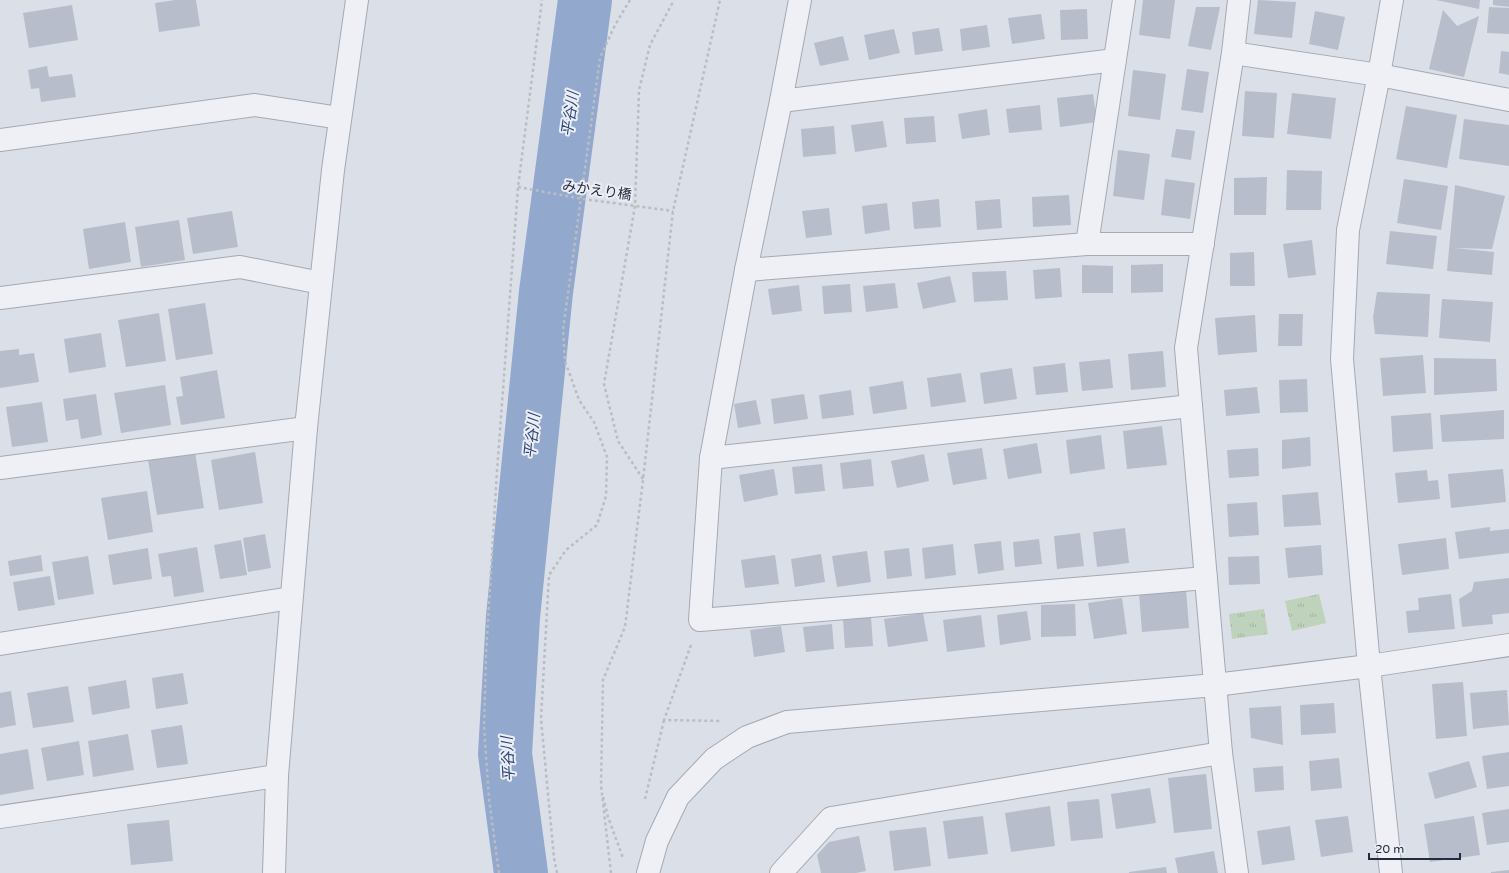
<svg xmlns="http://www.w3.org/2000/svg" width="1509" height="873" font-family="'Varela Round','Noto Sans JP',sans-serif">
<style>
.grass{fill:url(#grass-tufts)}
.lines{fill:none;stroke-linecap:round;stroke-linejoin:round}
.river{stroke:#92a8cc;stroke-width:54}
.building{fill:#b8bdcb}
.minor-casing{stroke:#a4a9b5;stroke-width:24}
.tertiary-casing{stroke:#a4a9b5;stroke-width:24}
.path{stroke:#b9bdc6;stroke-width:2.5;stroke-dasharray:3 3;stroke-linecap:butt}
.minor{stroke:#eef0f5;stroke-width:22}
.tertiary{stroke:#eef0f5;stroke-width:22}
.path-bridge{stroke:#b9bdc6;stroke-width:2.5;stroke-dasharray:3 3;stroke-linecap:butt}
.labels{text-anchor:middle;stroke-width:4;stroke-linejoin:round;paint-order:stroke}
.street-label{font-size:14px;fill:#242b3f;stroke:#ebeef5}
.water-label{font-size:15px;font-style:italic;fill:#2a4477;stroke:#ebeef5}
</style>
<defs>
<pattern id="grass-tufts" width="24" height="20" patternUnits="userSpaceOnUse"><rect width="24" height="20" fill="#bfd2bb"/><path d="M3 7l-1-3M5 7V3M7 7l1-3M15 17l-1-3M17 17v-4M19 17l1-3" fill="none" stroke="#a4b4a2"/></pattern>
</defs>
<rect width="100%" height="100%" fill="#dbdfe7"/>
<g class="grass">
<polygon points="1319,594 1326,623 1292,631 1285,601"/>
<polygon points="1264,609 1268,634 1232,639 1229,614"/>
</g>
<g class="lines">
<polyline class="river" points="521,873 505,754 513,617 546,292 585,0"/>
</g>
<g class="building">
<polygon points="175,0 196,0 200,26 159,32 155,3"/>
<polygon points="1143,0 1175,0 1170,39 1139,35"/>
<polygon points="1258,0 1296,2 1292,38 1254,34"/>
<polygon points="1436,0 1480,0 1479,9"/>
<polygon points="1493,0 1509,0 1509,7 1493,5"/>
<polygon points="72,5 78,40 29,48 23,13"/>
<polygon points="1196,7 1220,7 1211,50 1188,46"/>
<polygon points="1489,7 1509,8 1509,34 1487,33"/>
<polygon points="1087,9 1088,39 1061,40 1060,10"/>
<polygon points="1443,10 1457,26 1479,16 1464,77 1429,69"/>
<polygon points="1315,11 1345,17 1338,50 1309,44"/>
<polygon points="1041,14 1045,39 1012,44 1008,18"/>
<polygon points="987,25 990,47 962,51 960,29"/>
<polygon points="939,28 943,51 915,55 912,32"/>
<polygon points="894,29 900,53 869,60 864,35"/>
<polygon points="843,36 849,60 820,66 814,43"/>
<polygon points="1501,51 1509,52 1509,75 1499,73"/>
<polygon points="47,66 49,77 72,74 76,97 41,102 39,88 31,89 28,70"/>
<polygon points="1187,69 1209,72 1203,113 1181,110"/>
<polygon points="1133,70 1166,74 1160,120 1128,116"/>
<polygon points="1245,91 1277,93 1274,138 1242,136"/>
<polygon points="1292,93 1336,98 1331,139 1287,134"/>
<polygon points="1093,94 1097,122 1060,127 1057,98"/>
<polygon points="1040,105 1042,130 1009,133 1006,109"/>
<polygon points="1406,106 1457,115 1447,168 1396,159"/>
<polygon points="987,109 990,135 962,139 958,114"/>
<polygon points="934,116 936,142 906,144 904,118"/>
<polygon points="1464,119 1509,125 1509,166 1459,159"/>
<polygon points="883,121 887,147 855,152 851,125"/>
<polygon points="834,126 836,154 803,157 801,129"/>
<polygon points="1176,129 1195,131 1191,160 1171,157"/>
<polygon points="1118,150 1150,154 1144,200 1113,196"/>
<polygon points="1287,170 1322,171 1321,210 1286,210"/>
<polygon points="1267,177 1266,215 1234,215 1234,178"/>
<polygon points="1165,179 1195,183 1190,219 1161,215"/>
<polygon points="1404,179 1448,186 1441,230 1397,223"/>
<polygon points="1455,185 1505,196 1492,249 1454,248 1494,252 1492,275 1447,271"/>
<polygon points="1069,195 1071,225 1033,227 1032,197"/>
<polygon points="939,199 941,227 914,229 912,202"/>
<polygon points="1000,199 1002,228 977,230 975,201"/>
<polygon points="887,203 890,230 865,234 862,206"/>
<polygon points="829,208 832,235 806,238 802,211"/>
<polygon points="232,211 238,247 193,254 187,218"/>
<polygon points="179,220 185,260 141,267 135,227"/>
<polygon points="125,222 131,262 89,269 83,229"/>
<polygon points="1390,231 1437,236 1433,269 1386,264"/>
<polygon points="1312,240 1316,275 1288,278 1283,244"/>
<polygon points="1254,252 1255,286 1230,286 1230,253"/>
<polygon points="1163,264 1163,292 1131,293 1131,265"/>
<polygon points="1082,265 1113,266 1113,293 1082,293"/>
<polygon points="1060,268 1062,297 1035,299 1033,270"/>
<polygon points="1006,271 1008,300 974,302 972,272"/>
<polygon points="950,276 956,302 923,309 917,283"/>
<polygon points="895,283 898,308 866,312 863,286"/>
<polygon points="850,284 852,312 824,314 822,286"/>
<polygon points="799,285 802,311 772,315 768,289"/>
<polygon points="1377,292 1430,294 1428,337 1375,334 1373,317"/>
<polygon points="1442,299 1493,302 1490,342 1439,338"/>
<polygon points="205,303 213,354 176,360 168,309"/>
<polygon points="159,313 166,361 126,367 118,320"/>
<polygon points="1279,314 1303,314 1302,346 1278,346"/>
<polygon points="1255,315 1257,352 1218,355 1215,318"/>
<polygon points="101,333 106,367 69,373 64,339"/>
<polygon points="19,349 19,355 34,353 39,382 0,388 0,351"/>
<polygon points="1163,351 1166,387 1131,390 1128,354"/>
<polygon points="1423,355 1426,393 1383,396 1380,358"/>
<polygon points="1434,358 1496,359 1497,391 1434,395"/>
<polygon points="1110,359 1113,388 1082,391 1079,362"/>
<polygon points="1065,363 1068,392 1036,395 1033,367"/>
<polygon points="1012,368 1017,399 984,404 980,373"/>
<polygon points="217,370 225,418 181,425 176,397 183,396 180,377"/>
<polygon points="961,373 966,402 931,407 927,378"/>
<polygon points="1307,379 1308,412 1280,413 1279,380"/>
<polygon points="903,381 907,409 873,414 869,387"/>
<polygon points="165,385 171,425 121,433 114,393"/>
<polygon points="1257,387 1260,413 1226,416 1224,390"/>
<polygon points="851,390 854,415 822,419 819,395"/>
<polygon points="96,394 102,435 81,439 78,419 66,421 63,399"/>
<polygon points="804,394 808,419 774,424 771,399"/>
<polygon points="756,400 761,424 738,428 734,404"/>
<polygon points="42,402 48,442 12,447 6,407"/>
<polygon points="1504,410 1504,439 1442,442 1440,415"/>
<polygon points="1431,413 1433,449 1393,452 1391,416"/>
<polygon points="1162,426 1167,465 1127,469 1123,431"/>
<polygon points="1101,435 1105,469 1070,474 1066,440"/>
<polygon points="1310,437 1311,466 1282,469 1282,440"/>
<polygon points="1037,443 1042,473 1008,479 1003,449"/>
<polygon points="982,448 987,479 953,485 947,453"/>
<polygon points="1258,448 1259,476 1229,478 1227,450"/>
<polygon points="195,452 204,508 157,515 148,460"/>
<polygon points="255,452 263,503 219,510 211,460"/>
<polygon points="924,454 929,481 897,488 891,461"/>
<polygon points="871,459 874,486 843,489 840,463"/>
<polygon points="822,464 825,491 795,494 792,467"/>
<polygon points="774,469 778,495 744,502 739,475"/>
<polygon points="1503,469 1506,502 1451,508 1448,474"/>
<polygon points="1427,470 1428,481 1438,480 1440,499 1398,503 1395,473"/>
<polygon points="147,491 153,532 108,540 101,498"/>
<polygon points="1318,492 1321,525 1284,527 1282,495"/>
<polygon points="1257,502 1259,535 1229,537 1227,504"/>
<polygon points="1490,527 1490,531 1509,529 1509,553 1459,559 1455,532"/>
<polygon points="1125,528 1129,563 1097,567 1093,532"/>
<polygon points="1080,533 1084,566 1057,569 1054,536"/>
<polygon points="265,534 271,568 248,572 243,538"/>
<polygon points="1446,538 1449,569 1402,575 1398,544"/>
<polygon points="1039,539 1042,564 1015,567 1013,542"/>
<polygon points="241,540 247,575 220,579 214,545"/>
<polygon points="1001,541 1004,570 978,574 974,544"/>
<polygon points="953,544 956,575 925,579 922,548"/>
<polygon points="1321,545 1323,575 1288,578 1285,548"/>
<polygon points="197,547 204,592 174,597 171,576 162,577 158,554"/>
<polygon points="148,548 152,579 113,585 108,555"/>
<polygon points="909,548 912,576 887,579 884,551"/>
<polygon points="867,551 871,582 837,587 832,556"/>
<polygon points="821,554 825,582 795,587 791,559"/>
<polygon points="41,555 43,571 10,576 8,561"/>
<polygon points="775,555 779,584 745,588 741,560"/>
<polygon points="88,556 94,594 58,600 52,562"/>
<polygon points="1259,556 1260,584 1229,585 1228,557"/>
<polygon points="50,576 55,605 18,611 13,582"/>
<polygon points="1509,578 1509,613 1492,615 1493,624 1462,627 1459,599 1472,591 1474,582"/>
<polygon points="1186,589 1189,628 1142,632 1139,593"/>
<polygon points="1451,594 1455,629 1408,633 1406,611 1419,610 1418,598"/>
<polygon points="1122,598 1127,634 1094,639 1088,603"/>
<polygon points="1075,604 1076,636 1041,637 1041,605"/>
<polygon points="1027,611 1031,640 1000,645 997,615"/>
<polygon points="923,613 928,641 888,647 884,619"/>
<polygon points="981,615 985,647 947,652 943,620"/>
<polygon points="871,617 873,646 845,648 843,620"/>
<polygon points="832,624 834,649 806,652 803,627"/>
<polygon points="781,626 785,652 754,657 750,630"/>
<polygon points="183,673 188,704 156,709 152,678"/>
<polygon points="126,680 130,708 92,715 88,687"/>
<polygon points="1463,682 1467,736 1436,739 1432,684"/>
<polygon points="68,686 74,722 33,728 27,693"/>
<polygon points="1507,690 1509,725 1473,729 1470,693"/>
<polygon points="11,691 16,725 0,728 0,693"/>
<polygon points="1334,703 1336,733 1301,735 1300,705"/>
<polygon points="1281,706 1283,745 1251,738 1249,708"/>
<polygon points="182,725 188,764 157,768 151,730"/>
<polygon points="128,734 134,770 93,777 88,741"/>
<polygon points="79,741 84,775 47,781 41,748"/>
<polygon points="28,749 34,789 0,795 0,754"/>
<polygon points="1509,752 1509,786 1487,789 1482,756"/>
<polygon points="1339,758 1342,788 1311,791 1309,761"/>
<polygon points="1469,761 1477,787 1435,799 1428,773"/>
<polygon points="1283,766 1284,790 1255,792 1253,768"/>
<polygon points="1206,774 1212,829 1174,833 1168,778"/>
<polygon points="1150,788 1156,823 1116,829 1111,794"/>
<polygon points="1099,799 1103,838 1071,841 1067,802"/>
<polygon points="1050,806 1055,846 1011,852 1005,813"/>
<polygon points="1509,809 1509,842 1487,845 1482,813"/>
<polygon points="983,816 988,854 948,859 943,821"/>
<polygon points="1348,816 1353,852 1321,857 1315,820"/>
<polygon points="1474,816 1480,855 1430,862 1424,824"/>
<polygon points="169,820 173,861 131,865 127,824"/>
<polygon points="1290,826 1295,860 1262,865 1257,831"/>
<polygon points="926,827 931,866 894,871 889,831"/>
<polygon points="859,836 866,871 856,873 821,873 817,855 829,842"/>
<polygon points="1214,851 1218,873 1178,873 1175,858"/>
<polygon points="1166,867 1167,873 1129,873 1129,872"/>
<polygon points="1509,870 1509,873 1491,873 1491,872"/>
</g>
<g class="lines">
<g class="minor-casing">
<g id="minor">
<polyline points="800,0 781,101 746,270 711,458 700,620 1206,578"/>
<polyline points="1233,53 1239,0"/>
<polyline points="781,101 1115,60"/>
<polyline points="0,140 255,105 340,118"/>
<polyline points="1087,244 1124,0"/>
<polyline points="746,270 1087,244 1203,244"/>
<polyline points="0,298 240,267 321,283"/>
<polyline points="711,458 1191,406"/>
<polyline points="0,468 306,428"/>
<polyline points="0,644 291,598"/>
<polyline points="0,817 277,776"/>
<polyline points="648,873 657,841 678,797 714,759 747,737 787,722 1215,685 1369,666 1509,645"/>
<polyline points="781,873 831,818 1221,753"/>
<polyline points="1237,873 1221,753 1186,348 1233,53 1379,75 1509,100"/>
<polyline points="1391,873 1369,666 1342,359 1348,230 1379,75 1392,0"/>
</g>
</g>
<g class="tertiary-casing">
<polyline id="tertiary" points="274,873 277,776 306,428 333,170 357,0"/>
</g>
<g class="path">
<polyline points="643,479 618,441 604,384 635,206 639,90 650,45 674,0"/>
<polyline points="691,645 664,720 722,721"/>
<polyline points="603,797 608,817 623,858"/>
<polyline points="645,799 664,720"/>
<polyline points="499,873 489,799 484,726 486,654 497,471 518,187 542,0"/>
<polyline points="557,873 554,858 541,719 549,575 566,550 597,525 606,496 607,457 594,422 579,400 565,361 563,330 600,58 615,25 630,0"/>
<polyline points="611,873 601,785 603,680 625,627 643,480 673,211 720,0"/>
</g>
<use href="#minor" class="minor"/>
<use href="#tertiary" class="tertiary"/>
<polyline class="path-bridge" points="518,187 583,199 673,211"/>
</g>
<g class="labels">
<g class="street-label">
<text transform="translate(597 190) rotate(8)" y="5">みかえり橋</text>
</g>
<g class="water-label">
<text transform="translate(570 114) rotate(-82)" y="5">平谷川</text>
<text transform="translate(532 436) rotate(-84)" y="5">平谷川</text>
<text transform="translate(508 759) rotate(-93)" y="5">平谷川</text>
</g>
</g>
<path d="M1369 853v6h91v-6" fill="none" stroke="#242b3f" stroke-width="2"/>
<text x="1375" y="853" font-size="12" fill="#242b3f" stroke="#ebeef5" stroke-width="3" paint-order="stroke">20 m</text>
</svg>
